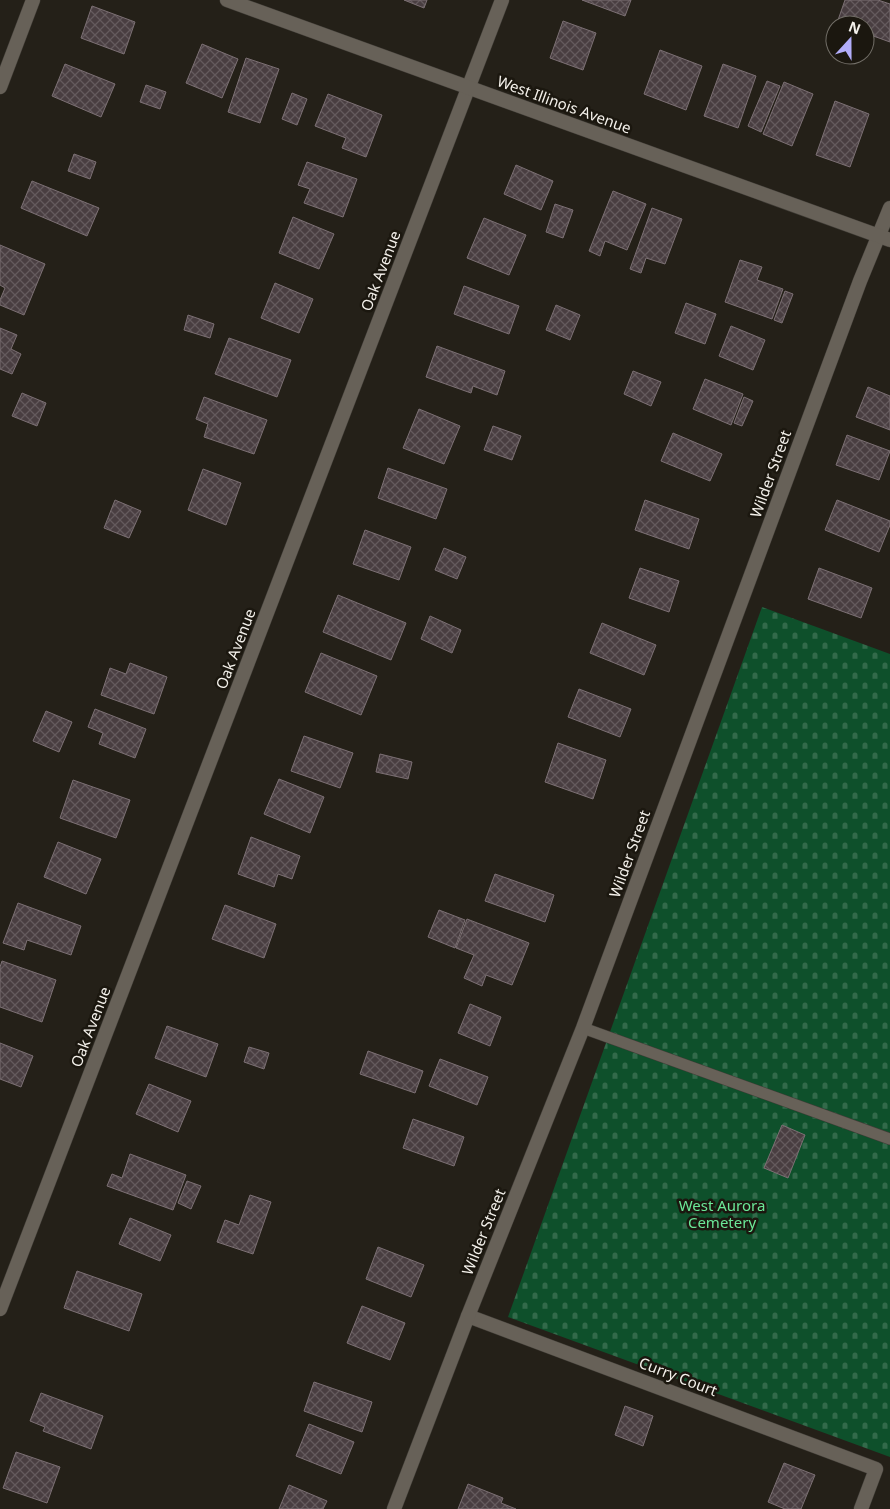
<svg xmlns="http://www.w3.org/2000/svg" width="890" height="1509" font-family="'Noto Sans',sans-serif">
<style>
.cemetery{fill:url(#cemetery-stones)}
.building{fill:url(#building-cross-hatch);stroke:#7c7074}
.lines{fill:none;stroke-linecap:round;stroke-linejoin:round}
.service-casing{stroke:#413d37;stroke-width:12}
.minor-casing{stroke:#413d37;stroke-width:15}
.secondary-casing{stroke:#413d37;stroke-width:15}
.service{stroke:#676158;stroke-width:11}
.minor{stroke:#676158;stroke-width:14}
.secondary{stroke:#676158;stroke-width:14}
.labels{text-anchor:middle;stroke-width:5;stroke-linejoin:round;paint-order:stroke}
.street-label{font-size:15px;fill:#f4f1eb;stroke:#1b170f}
.park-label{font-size:15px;fill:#6be898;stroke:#1b170f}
</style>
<defs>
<pattern id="cemetery-stones" width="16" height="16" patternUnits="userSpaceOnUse" patternTransform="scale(1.25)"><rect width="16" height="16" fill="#0e502b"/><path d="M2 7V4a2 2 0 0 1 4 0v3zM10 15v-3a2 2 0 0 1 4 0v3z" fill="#326a4a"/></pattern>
<pattern id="building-cross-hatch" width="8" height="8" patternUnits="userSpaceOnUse" patternTransform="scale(1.25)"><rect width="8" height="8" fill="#493e41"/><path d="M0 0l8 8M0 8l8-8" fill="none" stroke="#645a5d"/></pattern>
</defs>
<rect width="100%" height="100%" fill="#242018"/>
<polygon class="cemetery" points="762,607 890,654 890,1457 508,1317"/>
<g class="building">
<polygon points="404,0 427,0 424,8"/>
<polygon points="582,0 631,0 625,16"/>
<polygon points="845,0 878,0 890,4 890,42 865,33 865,25 842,25 837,23"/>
<polygon points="92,6 135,22 124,54 81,38"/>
<polygon points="563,21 596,33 583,70 550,58"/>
<polygon points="202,44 238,59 222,98 186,83"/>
<polygon points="660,50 702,66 686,110 644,94"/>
<polygon points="246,58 279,69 260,123 228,112"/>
<polygon points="65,64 115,84 101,117 52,96"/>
<polygon points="723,64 756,76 738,128 704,116"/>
<polygon points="767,81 780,86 761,132 748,126"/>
<polygon points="784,82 813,94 792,146 763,134"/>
<polygon points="146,85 166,92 160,109 140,102"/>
<polygon points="292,93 307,99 297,125 282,119"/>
<polygon points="328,94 382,115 366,157 342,148 346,138 315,126"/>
<polygon points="835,101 869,114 850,167 816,155"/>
<polygon points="74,154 96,162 90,179 68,171"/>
<polygon points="307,162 357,179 343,217 304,203 310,189 298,185"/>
<polygon points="516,165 553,181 541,210 504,194"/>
<polygon points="32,181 99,208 87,236 21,208"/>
<polygon points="613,191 646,204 627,250 605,241 600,256 589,251"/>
<polygon points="555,204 573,210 563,238 546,232"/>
<polygon points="652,208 682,219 665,264 646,258 641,273 630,269"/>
<polygon points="293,217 334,234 319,269 279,253"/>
<polygon points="484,218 526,235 509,275 467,258"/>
<polygon points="0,245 45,264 24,315 0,305 0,300 5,288 0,285"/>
<polygon points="740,260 762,267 757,280 783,289 772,319 725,302"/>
<polygon points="275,283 313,299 299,333 261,318"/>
<polygon points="464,286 519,306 509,334 454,314"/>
<polygon points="785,291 793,294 782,323 774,320"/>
<polygon points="686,303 716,314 705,344 675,333"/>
<polygon points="556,305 580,315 570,340 546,330"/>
<polygon points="188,315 214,324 210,338 184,330"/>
<polygon points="731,326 765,340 753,370 719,356"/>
<polygon points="0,328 17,335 11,349 21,354 12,374 0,369"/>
<polygon points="229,338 291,360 277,397 215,374"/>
<polygon points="437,346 505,371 497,395 473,386 471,393 426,377"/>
<polygon points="633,371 661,382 651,406 624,394"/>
<polygon points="705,379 743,394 731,425 693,409"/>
<polygon points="868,387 890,396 890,430 856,417"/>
<polygon points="22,393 46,403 37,426 12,416"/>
<polygon points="204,397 267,420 254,454 204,437 208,424 196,419"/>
<polygon points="744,397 753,401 742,426 734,423"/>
<polygon points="419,409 460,426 444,464 403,448"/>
<polygon points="493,426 521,436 512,460 484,450"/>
<polygon points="673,433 722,454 710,481 661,461"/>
<polygon points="847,435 890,451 879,480 836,465"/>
<polygon points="388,468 447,489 436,519 378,498"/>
<polygon points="203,469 241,483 226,525 188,510"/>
<polygon points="115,500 141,511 129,538 104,528"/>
<polygon points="645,500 699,519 689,549 635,530"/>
<polygon points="837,500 890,521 890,525 879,552 825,530"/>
<polygon points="365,530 411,547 399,580 353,564"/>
<polygon points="444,548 466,557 457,579 435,570"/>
<polygon points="640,568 679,581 669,612 629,598"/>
<polygon points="819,568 872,588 861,618 808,599"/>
<polygon points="338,595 406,623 391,660 323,632"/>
<polygon points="430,616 461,630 452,653 421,639"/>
<polygon points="602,623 656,645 644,675 590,653"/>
<polygon points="321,653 377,676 361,715 305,692"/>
<polygon points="130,663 167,677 154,714 101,695 110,668 126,674"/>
<polygon points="579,689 631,709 620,737 568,717"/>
<polygon points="95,709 146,729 135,758 99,744 103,733 88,727"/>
<polygon points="46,711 72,722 59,752 33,741"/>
<polygon points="304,736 353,753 340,788 291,771"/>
<polygon points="558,743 606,760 593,799 545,782"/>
<polygon points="380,754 412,762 408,779 376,772"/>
<polygon points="279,779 324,797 310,833 264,814"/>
<polygon points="73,780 130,800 116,838 60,818"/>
<polygon points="251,837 300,856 292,879 278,874 274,887 238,874"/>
<polygon points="58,842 101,859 86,894 44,877"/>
<polygon points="495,874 554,895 545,922 485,901"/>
<polygon points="18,903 81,926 71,955 27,940 24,950 3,943"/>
<polygon points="225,905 276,924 264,958 212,939"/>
<polygon points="439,910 465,920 455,948 428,937"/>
<polygon points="467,919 529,943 512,985 486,975 482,986 464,978 474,955 456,948"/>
<polygon points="2,961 56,980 42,1022 0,1007 0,967"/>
<polygon points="470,1004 501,1017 490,1046 458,1033"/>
<polygon points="167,1026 218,1044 206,1077 155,1058"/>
<polygon points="0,1043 33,1056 21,1087 0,1079"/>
<polygon points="249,1047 269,1053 264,1069 244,1062"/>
<polygon points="368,1051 423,1071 415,1093 360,1074"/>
<polygon points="440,1059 488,1077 477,1105 429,1086"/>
<polygon points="149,1084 191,1101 178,1132 136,1114"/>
<polygon points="413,1119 464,1137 454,1166 403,1148"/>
<polygon points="782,1125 805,1135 788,1178 764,1168"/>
<polygon points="130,1154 186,1175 173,1210 107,1186 112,1174 122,1178"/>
<polygon points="187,1181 201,1186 191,1209 178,1203"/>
<polygon points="250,1195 271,1202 253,1254 217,1242 225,1220 239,1225"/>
<polygon points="130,1218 171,1235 160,1261 119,1244"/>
<polygon points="378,1247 424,1265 411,1297 366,1279"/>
<polygon points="77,1271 142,1294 129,1331 64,1308"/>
<polygon points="362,1306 405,1323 390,1360 347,1343"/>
<polygon points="314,1382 372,1402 362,1432 304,1411"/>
<polygon points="41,1393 103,1416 91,1449 43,1431 45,1427 30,1421"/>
<polygon points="625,1406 653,1416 643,1446 615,1435"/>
<polygon points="309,1424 354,1442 341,1474 296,1456"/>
<polygon points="16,1452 60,1467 47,1503 3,1488"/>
<polygon points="784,1463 815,1475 801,1509 785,1509 768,1502"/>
<polygon points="468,1484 503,1498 501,1503 516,1509 458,1509"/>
<polygon points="289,1485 327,1501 323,1509 279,1509"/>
</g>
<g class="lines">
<g class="service-casing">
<polyline id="service" points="583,1028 890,1139"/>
</g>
<g class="minor-casing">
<g id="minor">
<polyline points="0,87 33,0"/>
<polyline points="0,1309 502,0"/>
<polyline points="468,1316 876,1469 861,1509"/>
<polyline points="394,1509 468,1316 583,1028 860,281 890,208"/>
</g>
</g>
<g class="secondary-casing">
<polyline id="secondary" points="227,0 890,240"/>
</g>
<use href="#service" class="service"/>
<use href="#minor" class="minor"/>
<use href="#secondary" class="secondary"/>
</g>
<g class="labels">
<g class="street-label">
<text transform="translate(564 105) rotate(20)" y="5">West Illinois Avenue</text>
<text transform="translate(381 271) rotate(-69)" y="5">Oak Avenue</text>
<text transform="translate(771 474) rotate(-70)" y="5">Wilder Street</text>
<text transform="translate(236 649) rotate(-69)" y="5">Oak Avenue</text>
<text transform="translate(630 854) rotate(-70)" y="5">Wilder Street</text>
<text transform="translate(91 1027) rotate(-69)" y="5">Oak Avenue</text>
<text transform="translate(484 1232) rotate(-68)" y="5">Wilder Street</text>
<text transform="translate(678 1377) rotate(21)" y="5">Curry Court</text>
</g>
<g class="park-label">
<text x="722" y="1211">West Aurora<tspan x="722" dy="17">Cemetery</tspan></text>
</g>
</g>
<g transform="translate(850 40) rotate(21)"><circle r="24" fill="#1b170f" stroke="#726e67"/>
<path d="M0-4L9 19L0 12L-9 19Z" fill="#b2adf9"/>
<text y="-8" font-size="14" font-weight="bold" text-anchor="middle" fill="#f4f1eb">N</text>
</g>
</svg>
